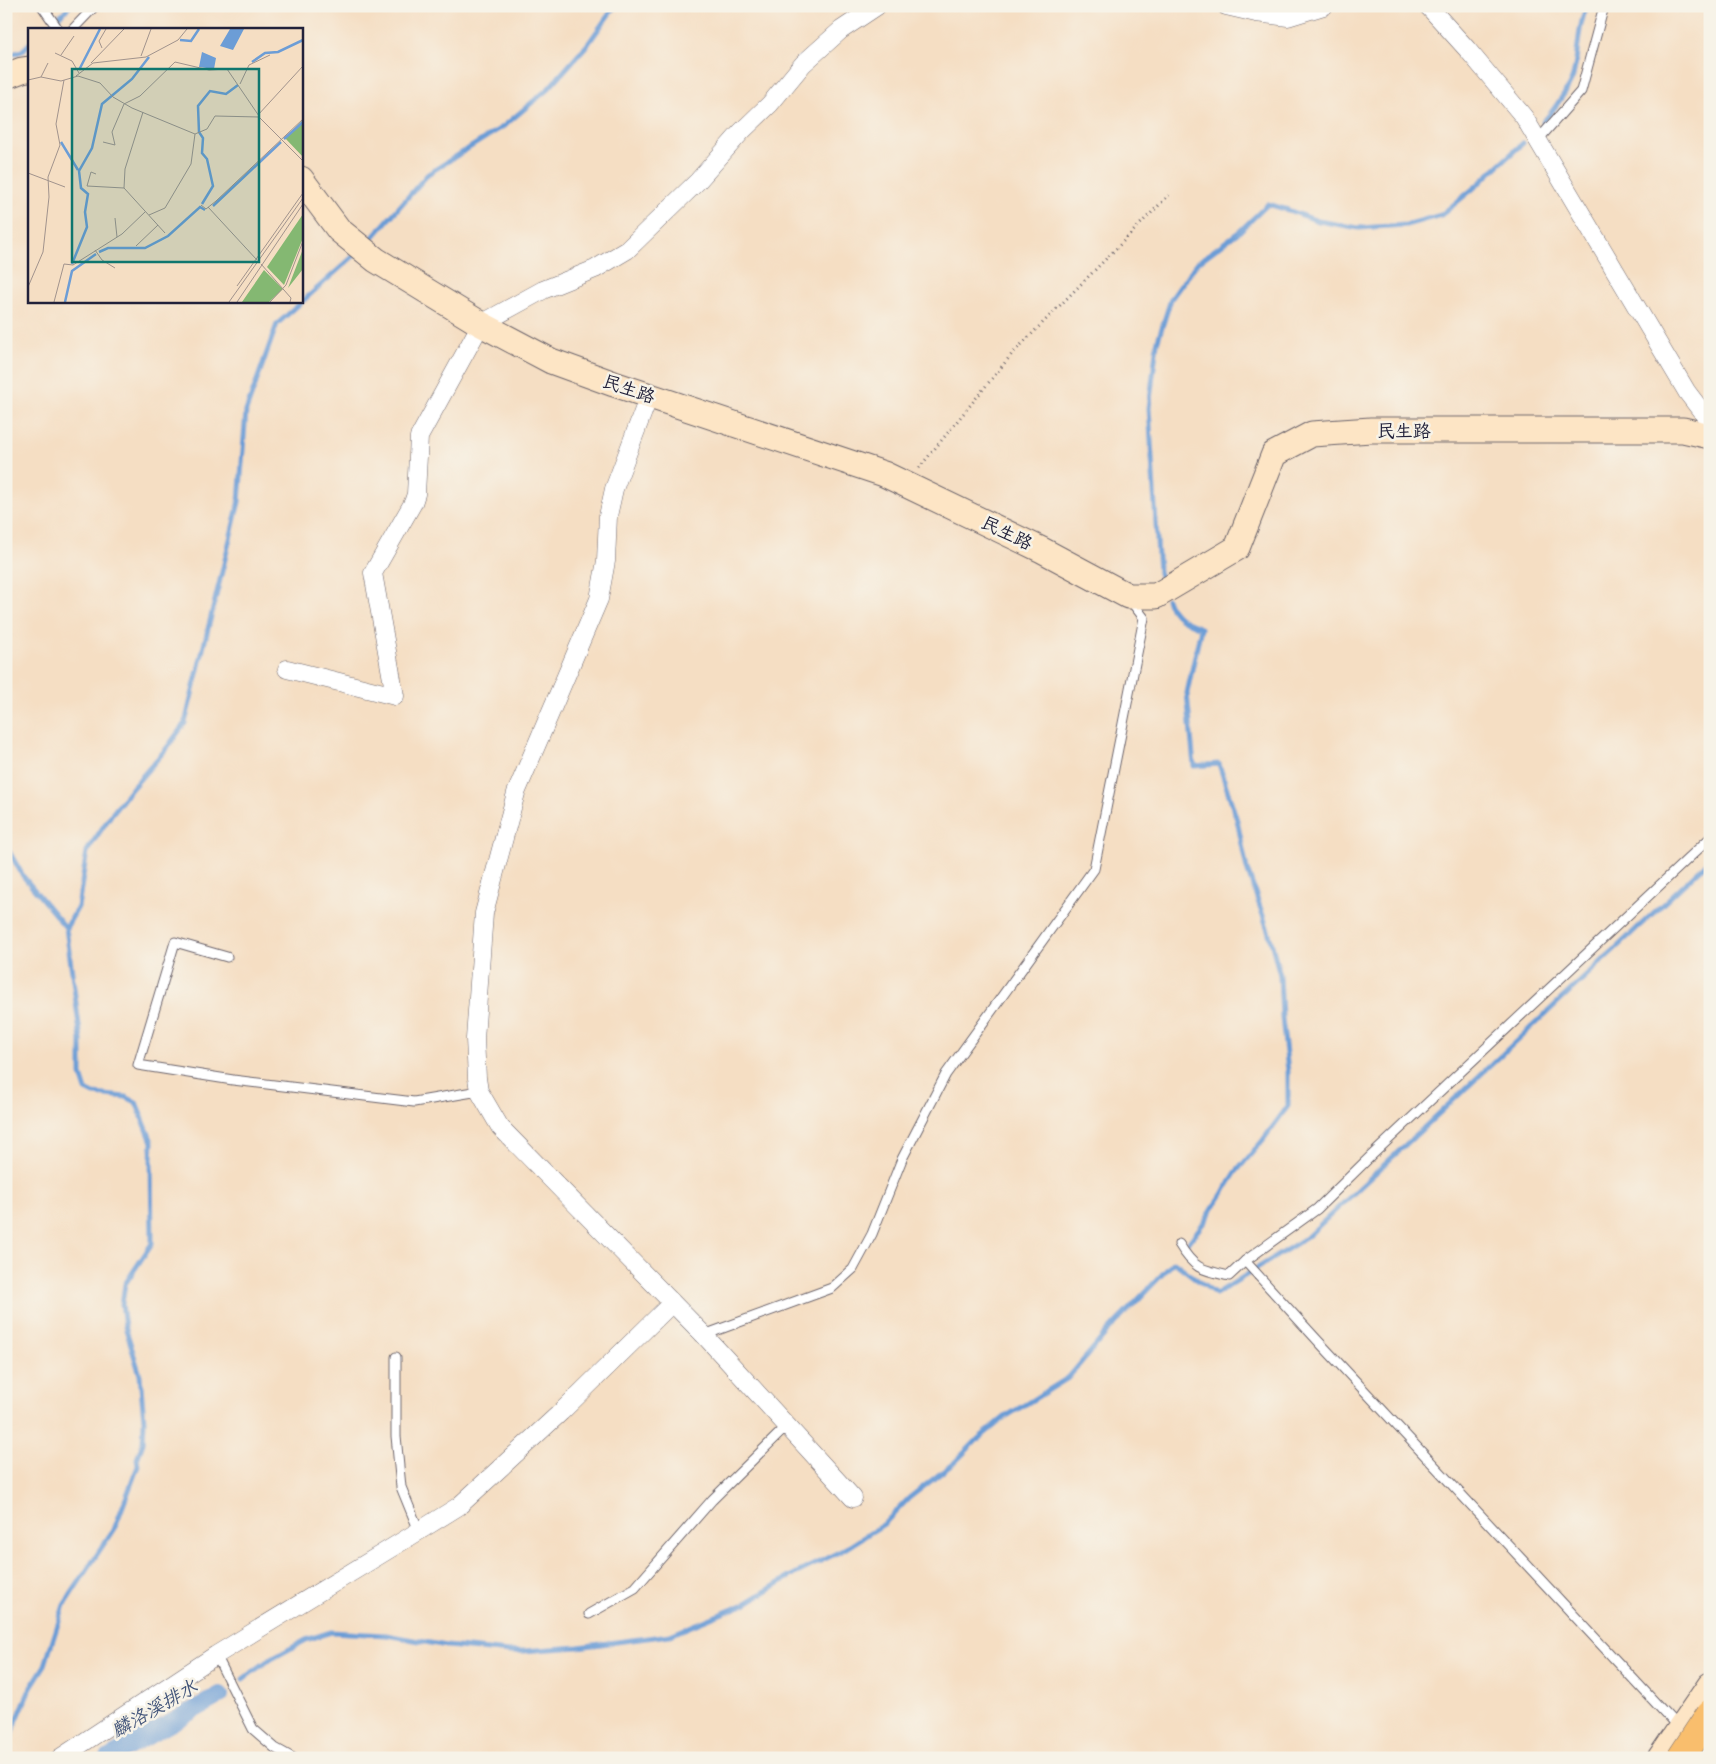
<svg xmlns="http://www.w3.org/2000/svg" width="1716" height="1764" font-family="'Indie Flower','LXGW WenKai TC',sans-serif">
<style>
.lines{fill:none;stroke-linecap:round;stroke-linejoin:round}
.stream{stroke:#6c9dd6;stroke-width:5}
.canal{stroke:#6c9dd6;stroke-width:18}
.lane-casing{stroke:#6c646b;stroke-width:11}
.street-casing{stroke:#6c646b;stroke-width:19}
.secondary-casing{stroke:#6c646b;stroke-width:27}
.path{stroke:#6c646b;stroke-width:3;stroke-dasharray:1 4;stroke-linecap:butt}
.lane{stroke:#fff;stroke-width:9}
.street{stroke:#fff;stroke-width:18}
.secondary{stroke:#fde5c5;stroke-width:25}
.highway-bridge-casing{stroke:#6c646b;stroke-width:29;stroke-linecap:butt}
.highway-bridge{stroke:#f9be6d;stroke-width:28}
.labels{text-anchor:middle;stroke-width:5;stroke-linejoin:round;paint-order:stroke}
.street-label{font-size:18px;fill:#22223b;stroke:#f7f3e8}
.water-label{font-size:19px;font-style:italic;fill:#405379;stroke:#f7f3e8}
.inset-river{fill:none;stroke:#6c9dd6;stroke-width:2.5}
.inset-road{fill:none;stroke:#a1938d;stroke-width:1}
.view{fill:#0f766e;fill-opacity:0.15;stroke:#0f766e;stroke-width:2.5}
.inset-edge{fill:none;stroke:#22223b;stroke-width:2.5}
</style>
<rect width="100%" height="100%" fill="#f7f3e8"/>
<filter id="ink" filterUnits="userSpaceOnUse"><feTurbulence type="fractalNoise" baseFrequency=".02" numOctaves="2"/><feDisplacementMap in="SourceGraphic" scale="10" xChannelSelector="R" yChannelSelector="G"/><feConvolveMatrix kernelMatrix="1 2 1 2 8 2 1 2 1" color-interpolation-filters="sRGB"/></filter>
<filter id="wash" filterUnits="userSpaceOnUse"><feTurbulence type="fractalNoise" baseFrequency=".0096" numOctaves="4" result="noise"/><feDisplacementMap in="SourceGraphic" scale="20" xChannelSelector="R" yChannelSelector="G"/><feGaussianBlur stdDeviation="1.12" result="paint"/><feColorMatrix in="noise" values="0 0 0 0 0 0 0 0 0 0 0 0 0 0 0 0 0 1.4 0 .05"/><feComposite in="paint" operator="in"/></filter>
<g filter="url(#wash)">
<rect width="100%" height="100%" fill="#f5dec3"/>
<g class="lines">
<g class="stream">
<polyline points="46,29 70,6"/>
<polyline points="6,56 22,51 29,44"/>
<path d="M1543,122c8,-8 27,-35 30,-46 6,-23 4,-48 14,-70"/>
<polyline points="367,244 428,174 504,126 548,89 588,44 615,6"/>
<polyline points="1163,583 1159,573 1149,408 1157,343 1171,299 1197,263 1240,231 1268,204 1288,210 1318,221 1359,228 1406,225 1441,215 1474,188 1523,143"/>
<path d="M1167,599c5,17 18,23 34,29l-14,65 7,73 25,-2 18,56 10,49 21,61 12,45 2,43 6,53v35l-25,34 -27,32 -31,49 -16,21"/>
<polyline points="6,846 23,876 66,928"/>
<polyline points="243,1679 266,1662 306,1640 331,1632 386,1635 447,1646 510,1652 578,1647 670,1635 745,1604 789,1577 845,1549 884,1524 909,1498 955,1462 978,1439 1005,1417 1068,1378 1107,1332 1174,1262 1216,1294 1307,1237 1710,860"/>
<polyline points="6,1756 13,1729 31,1687 45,1665 64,1605 115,1527 138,1466 137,1459 143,1443 144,1421 140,1375 125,1326 122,1304 125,1284 152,1243 151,1158 152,1142 136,1102 126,1097 94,1094 86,1090 81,1075 81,1040 66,928 78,907 87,851 111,815 132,788 166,749 185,723 239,502 246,411 277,324 357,253"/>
</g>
<polyline class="canal" points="109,1758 220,1695"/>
</g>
</g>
<g filter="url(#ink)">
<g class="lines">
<g class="lane-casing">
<g id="lane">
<polyline points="42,6 58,29"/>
<polyline points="73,29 95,6"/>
<polyline points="1538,140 1581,91 1604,6"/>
<polyline points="227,957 175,942 138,1065 233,1080 414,1102 479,1091"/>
<path d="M1179,1244c15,25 23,26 50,32l16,-15 72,-52 55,-54 338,-317"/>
<polyline points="1245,1261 1319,1342 1679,1728"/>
<polyline points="704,1335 832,1288 853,1269 872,1234 902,1159 946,1074 1094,869 1144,618 1130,600"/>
<polyline points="396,1357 396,1436 401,1487 419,1531"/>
<polyline points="589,1614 635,1588 712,1500 787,1426"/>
<polyline points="216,1655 253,1729 275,1748 293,1758"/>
<polyline points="1695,1744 1709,1758"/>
</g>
</g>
<g class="street-casing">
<g id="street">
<polyline points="1226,6 1256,13 1288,17 1324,6"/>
<polyline points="1428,6 1467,49 1524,117 1687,392 1706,417 1710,427"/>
<polyline points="649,396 614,489 608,516 606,561 599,599 516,793 484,913 475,1039 477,1078 479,1091 500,1127 704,1335 853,1498"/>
<polyline points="287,669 395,696 373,573 413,503 416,494 419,437 481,324 543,290 595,269 627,250 698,181 741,132 770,104 803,64 841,30 877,6"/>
<polyline points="60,1758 216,1655 419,1531 459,1506 561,1412 672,1303"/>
</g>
</g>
<g class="secondary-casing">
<g id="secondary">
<polyline points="6,76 22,70 29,69"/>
<polyline points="301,179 339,230 376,260 481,324 551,361 614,384 884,474 1042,550 1128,596 1156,596 1237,548 1274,454 1312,434 1371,430 1683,430 1710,436"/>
<polyline points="1660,1758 1710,1685"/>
</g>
</g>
<polyline class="path" points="919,468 1012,354 1169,195"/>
<use href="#lane" class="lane"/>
<use href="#street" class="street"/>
<use href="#secondary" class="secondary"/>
<g class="highway-bridge-casing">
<polyline id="highway-bridge" points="1681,1758 1710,1714"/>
</g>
<use href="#highway-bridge" class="highway-bridge"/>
</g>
</g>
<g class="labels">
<g class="street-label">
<text transform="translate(629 389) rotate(19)" y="6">民生路</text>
<text x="1404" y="437">民生路</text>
<text transform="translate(1007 533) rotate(26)" y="6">民生路</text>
</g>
<g class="water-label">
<text transform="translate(154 1708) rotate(-30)" y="7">麟洛溪排水</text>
</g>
</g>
<g transform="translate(28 28)">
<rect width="275" height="275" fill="#f5dec3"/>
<path d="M275,92v37l-18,-19zM275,186v24l-19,47 -17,-18zM275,221v20l-15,19zM236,242l19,19 -14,13h-27z" fill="#84b872"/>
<path d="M202,1h14l-11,21 -13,-4zM174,24l14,6 -2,11 -15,-2z" fill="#6c9dd6"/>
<path class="inset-river" d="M152,12l11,1 8,-12M224,34l13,-9 13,-1 25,-12M51,42l21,-41M256,111l19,-17M33,114l17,28M174,176l11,-18 -6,-27 -5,-6 1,-15 -4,-6 -1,-26 12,-15 16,3 12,-9M185,178l68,-64M71,224l9,-4h37l23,-12 32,-29 5,3M44,236l15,-37 -2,-15 3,-18 -7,-6 -2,-17 13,-23 10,-44 30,-25 17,-22M37,274l7,-31 24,-17"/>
<path class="inset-road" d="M74,20l-3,-7 7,-12M27,25l17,8 7,12M33,27l13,-19M113,28l10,-27M63,35l33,-34M48,48l17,-13 53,-6 32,-17 9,-11M13,49l7,-14M0,52l13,-3 20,4 17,-5 22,7 13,14 19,11 63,26 12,-5 8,-13 44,1 44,44M212,56l9,-19 21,-10M115,84l-18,57 -1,19 41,45M230,87l45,-49M75,114l12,3 -3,-13 12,-28 16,-8 35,-34 34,8 18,-1 32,47M0,145l37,14M68,146l-5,-2 -4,14 37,2M173,177l5,4 10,-8 87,-82M180,179l49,53M121,187l16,-7 26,-44 4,-30M87,190l2,19M108,218l22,-21M67,222l7,10 13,8M233,236l30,34 -1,4M209,258l66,-93M0,259l15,-35 6,-55 -1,-20 12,-32 -4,-21 8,-44M26,274l10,-38 9,1 49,-31 23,-22M201,274l74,-104M209,274l66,-98M242,274l16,-17 17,-44"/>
<path class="view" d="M44,41h187v193h-187z"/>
<rect width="275" height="275" class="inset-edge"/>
</g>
<rect width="1716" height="1764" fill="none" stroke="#f7f3e8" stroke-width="25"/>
</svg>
